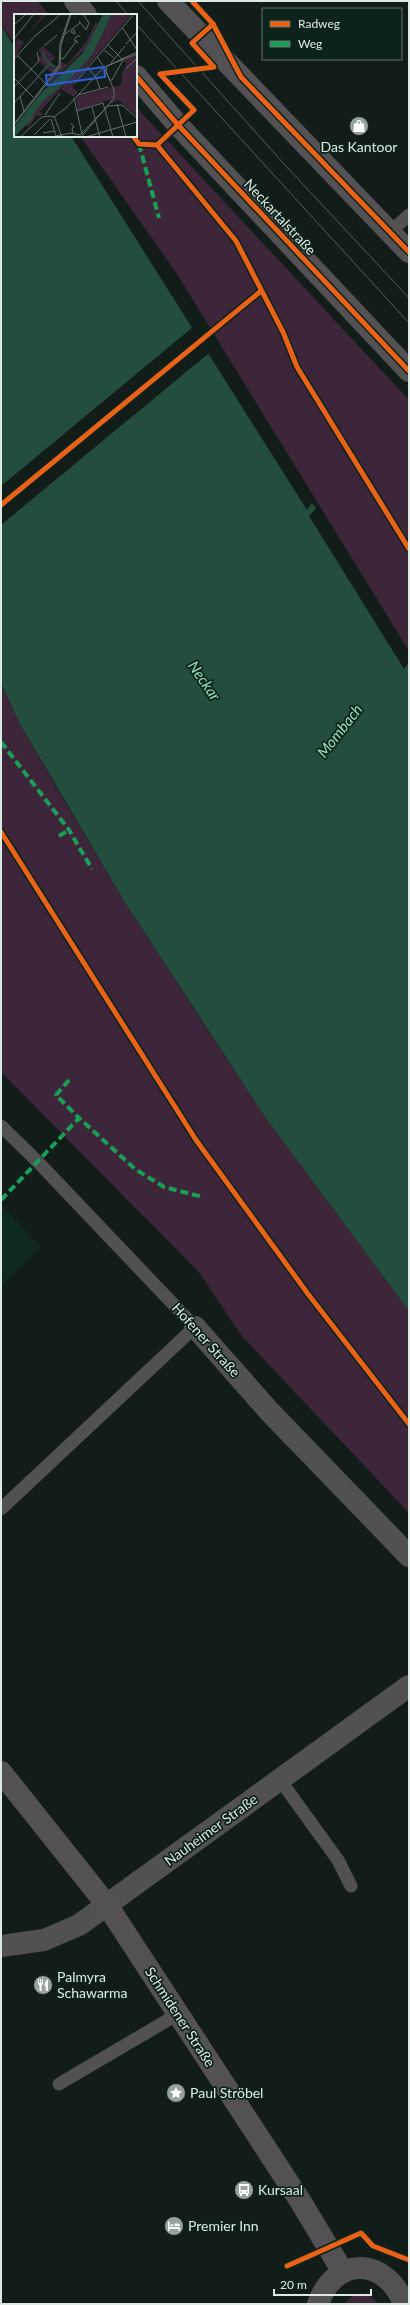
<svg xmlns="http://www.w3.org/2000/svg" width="410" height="2305" font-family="Lato,sans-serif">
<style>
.built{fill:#0e2a1f}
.green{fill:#3e263a}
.water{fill:#234e3d}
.pier{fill:#121d19}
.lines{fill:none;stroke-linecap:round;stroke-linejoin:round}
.service{stroke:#515052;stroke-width:13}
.minor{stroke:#515052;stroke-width:22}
.secondary{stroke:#545154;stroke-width:22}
.tram{stroke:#585b5a;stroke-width:1}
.quiet{stroke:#1a9f57;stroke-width:4;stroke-dasharray:8 4;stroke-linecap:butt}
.cycleway-casing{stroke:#0d221a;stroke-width:8}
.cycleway{stroke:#ea6118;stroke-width:5}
.labels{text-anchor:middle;stroke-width:3.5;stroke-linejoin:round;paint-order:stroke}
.poi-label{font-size:14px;fill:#ddeae4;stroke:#0d221a;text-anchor:start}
.street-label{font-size:14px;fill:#ddeae4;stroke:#0d221a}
.water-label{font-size:15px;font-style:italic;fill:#94e2c1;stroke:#0d221a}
.inset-river{fill:none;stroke:#234e3d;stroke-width:2}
.inset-road{fill:none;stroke:#636f6a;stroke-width:1}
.view{fill:#305ed9;fill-opacity:0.15;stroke:#305ed9;stroke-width:2}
.inset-edge{fill:none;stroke:#ddeae4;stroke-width:2}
</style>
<rect width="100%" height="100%" fill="#121d19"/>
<polygon class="built" points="1,1205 40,1247 1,1286"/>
<g class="green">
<polygon points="1,1 37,1 50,15 15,15 15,44 1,24"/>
<polygon points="136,107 409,400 409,651 177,274 80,136 136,136"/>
<polygon points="1,683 20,724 55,785 124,901 192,1006 265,1117 409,1311 409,1513 241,1335 199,1272 1,1072"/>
<polygon points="361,2293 372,2297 378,2304 344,2304 351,2297"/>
</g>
<polygon class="water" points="1,25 15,48 15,136 71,136 307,510 312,503 316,508 309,516 404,669 409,662 409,1311 265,1117 124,901 20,724 1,683 1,503 6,509 13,509 12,498 1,482"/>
<polygon class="pier" points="193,327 209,353 1,525 1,501 7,507 12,506 1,486"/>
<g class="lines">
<g class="service">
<polyline points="390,232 409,215"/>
<polyline points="1,1126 38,1162 195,1327 1,1509"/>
<polyline points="280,1780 338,1860 351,1886"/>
<polyline points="59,2084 178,2014"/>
</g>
<g class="minor">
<polyline points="195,1327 269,1411 409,1556"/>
<polyline points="1,1946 44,1940 79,1925 409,1686"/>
</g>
<g class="secondary">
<polyline points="75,1 86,15"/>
<polyline points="168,1 409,252"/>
<polyline points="136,76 178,125 409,371"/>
<polyline points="1,1772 107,1905 299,2199 343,2272"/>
<path d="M318,2304c17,-49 68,-47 86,0"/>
</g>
<g class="tram">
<polyline points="116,1 128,15"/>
<polyline points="138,1 285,165 409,298"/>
<polyline points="136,24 409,323"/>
</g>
<g class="quiet">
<polyline points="139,144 159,218"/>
<polyline points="1,742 69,830 92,869"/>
<polyline points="59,836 69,830"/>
<polyline points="69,1080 56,1095 79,1118"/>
<polyline points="1,1200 79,1118 135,1169 164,1187 203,1197"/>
</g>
<g class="cycleway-casing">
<g id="cycleway">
<polyline points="213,24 241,77 409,252"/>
<polyline points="136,76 178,125 409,371"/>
<polyline points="133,136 139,144 157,145 194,110 160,74 214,67 192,43 213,24 192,1"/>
<polyline points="157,145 236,241 283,332 297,367 409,549"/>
<polyline points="1,505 261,291"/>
<polyline points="1,832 196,1140 308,1294 409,1424"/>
<polyline points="287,2266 361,2233 373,2246 409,2260"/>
</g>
</g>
<use href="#cycleway" class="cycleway"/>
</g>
<defs>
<g id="shop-disc" transform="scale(1)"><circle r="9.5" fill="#96a29d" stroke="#0d221a"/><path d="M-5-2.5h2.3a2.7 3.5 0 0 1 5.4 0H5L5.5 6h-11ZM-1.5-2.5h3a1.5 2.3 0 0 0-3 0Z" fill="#fff"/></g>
<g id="restaurant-disc" transform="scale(1)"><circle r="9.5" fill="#96a29d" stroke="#0d221a"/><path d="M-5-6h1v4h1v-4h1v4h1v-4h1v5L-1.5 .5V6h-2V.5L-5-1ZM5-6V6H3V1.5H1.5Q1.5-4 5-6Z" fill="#fff"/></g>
<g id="sight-disc" transform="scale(1)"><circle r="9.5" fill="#96a29d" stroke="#0d221a"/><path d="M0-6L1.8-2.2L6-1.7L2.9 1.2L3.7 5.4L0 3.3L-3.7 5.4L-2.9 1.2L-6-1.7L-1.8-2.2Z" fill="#fff"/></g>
<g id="bus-disc" transform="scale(1)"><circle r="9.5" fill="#96a29d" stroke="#0d221a"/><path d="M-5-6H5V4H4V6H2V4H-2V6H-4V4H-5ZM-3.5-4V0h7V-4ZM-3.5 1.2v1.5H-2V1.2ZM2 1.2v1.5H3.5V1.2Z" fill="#fff"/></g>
<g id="hotel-disc" transform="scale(1)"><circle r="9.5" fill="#96a29d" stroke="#0d221a"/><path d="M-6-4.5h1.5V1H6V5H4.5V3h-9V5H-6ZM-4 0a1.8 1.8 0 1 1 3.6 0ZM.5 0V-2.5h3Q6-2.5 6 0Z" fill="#fff"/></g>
</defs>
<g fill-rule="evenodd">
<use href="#shop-disc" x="359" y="126"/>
<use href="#restaurant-disc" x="43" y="1985"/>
<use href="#sight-disc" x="176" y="2093"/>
<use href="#bus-disc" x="244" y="2190"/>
<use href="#hotel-disc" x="174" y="2226"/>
</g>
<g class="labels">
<g class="poi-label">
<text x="359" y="152" text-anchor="middle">Das Kantoor</text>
<text x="57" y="1982">Palmyra<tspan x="57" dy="16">Schawarma</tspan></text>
<text x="190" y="2098">Paul Ströbel</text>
<text x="258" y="2195">Kursaal</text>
<text x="188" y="2231">Premier Inn</text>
</g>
<g class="street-label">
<text transform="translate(280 217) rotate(47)" y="5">Neckartalstraße</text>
<text transform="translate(206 1340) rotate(48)" y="5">Hofener Straße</text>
<text transform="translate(211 1830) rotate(-36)" y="5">Nauheimer Straße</text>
<text transform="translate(180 2017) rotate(57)" y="5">Schmidener Straße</text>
</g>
<g class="water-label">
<text transform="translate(204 681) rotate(55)" y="5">Neckar</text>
<text transform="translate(340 731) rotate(-52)" y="5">Mombach</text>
</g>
</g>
<g transform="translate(14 14)">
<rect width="123" height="123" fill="#121d19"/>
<path d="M30,0h2l-15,17 -17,27 2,-17 2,-2 6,3 10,-16zM98,0h20l-59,69v5l5,4 -4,5 -13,-8 -21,22 3,4 -7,1 -7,11 -3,-2 17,-24 29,-24 20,-22zM82,8l2,1 -13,26 -38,37 15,-24 5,3 19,-23zM29,32l12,12 -4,4 5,6 -4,5 -5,-4 -8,7 6,-9 -8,-8 5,-5 -3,-3 -3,1zM123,40v62l-19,-16 -10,5 4,-6 -34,11 -2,-12 2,-2 43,-11 1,-12 5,-10 -4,-2z" fill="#3e263a"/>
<path d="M89,0h9l-20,41 -20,22 -29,24 -15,22 -14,14v-10l27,-34 42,-40z" fill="#234e3d"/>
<path class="inset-river" d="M28,38l4,8 9,7M25,61l11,-11M0,117l12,-14 6,1 -18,16"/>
<path class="inset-road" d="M65,7l7,9 3,-7 -6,-9M0,11l12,-11M108,13l15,23M59,16l-2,2 4,2 -1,-5M51,20l15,-11M0,25l20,-25M64,29l-4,-3 3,-4h3M112,30l11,-12M30,32l13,-11M89,35l11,9M3,41l28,28M83,43l7,10M0,45l21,-23 26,-22M46,45l4,-1 13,-18M97,49l14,-17M73,53l9,10 4,12M91,55l5,11h2l11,-20 -16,-16M112,55l11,-11M36,62l8,-10M0,64l19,19M60,70l60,-70M0,73l25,-26 -2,-9M64,81l30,-8M6,82l4,15M60,84l8,36M0,89l24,-26M103,90l9,33M78,93l8,30M62,97l27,-8 10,34M31,101l15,-22M34,102l6,1 13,-10 37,-40 33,-13M40,102l8,21M37,105l5,17M57,109l3,4 -2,1 1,6M0,110l45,-58 1,-22 10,-30M0,111l46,-58 1,-22 10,-31M29,119l12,-2M20,121l16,-16M66,121l28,-29 14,-1 15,13M42,122l15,-3 9,2M6,123l22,-20 7,-1M67,123l33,-39v-8l-8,-18 1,-6 30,-14M72,123l51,-15"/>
<path class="view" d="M90,53l1,10 -58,8 -1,-10z"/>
<rect width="123" height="123" class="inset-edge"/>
</g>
<rect width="410" height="2305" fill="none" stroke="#ddeae4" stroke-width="4"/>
<rect x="262" y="8" width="140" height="52" fill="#0d221a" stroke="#60726b"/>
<rect x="270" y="21" width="20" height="6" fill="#ea6118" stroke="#60726b"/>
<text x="298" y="28" font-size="12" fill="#ddeae4">Radweg</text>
<rect x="270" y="41" width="20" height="6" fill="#1a9f57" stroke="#60726b"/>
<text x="298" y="48" font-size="12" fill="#ddeae4">Weg</text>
<path d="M274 2289v6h97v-6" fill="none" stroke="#ddeae4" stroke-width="2"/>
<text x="280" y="2289" font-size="12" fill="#ddeae4" stroke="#0d221a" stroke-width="3" paint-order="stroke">20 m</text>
</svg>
